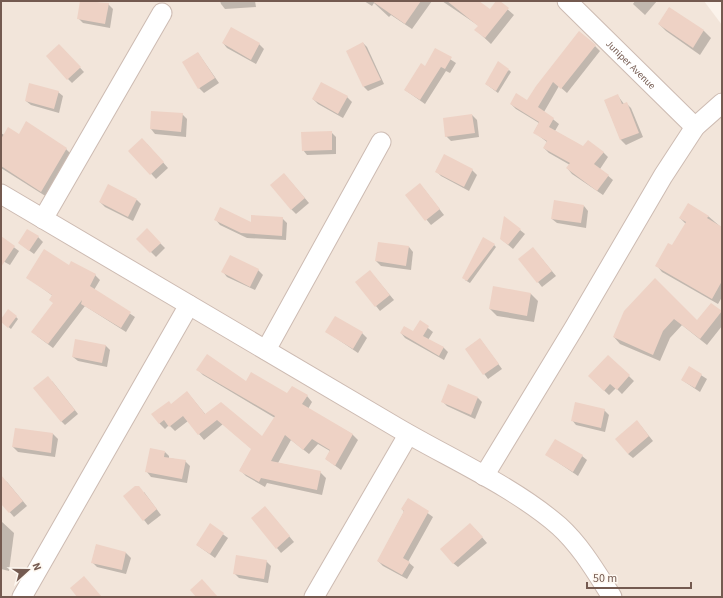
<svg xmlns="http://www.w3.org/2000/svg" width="723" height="598" font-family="'Source Sans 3',sans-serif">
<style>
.residential{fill:#f2e5da}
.shadow{fill:#0003}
.building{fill:#eed2c5}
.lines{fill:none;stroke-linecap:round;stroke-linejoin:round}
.minor-casing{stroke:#cdbbb2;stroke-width:21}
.minor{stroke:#fff;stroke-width:19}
.labels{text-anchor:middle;stroke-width:3;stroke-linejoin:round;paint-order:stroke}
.street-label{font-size:10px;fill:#745a50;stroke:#fef8f1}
</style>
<rect width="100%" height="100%" fill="#fbf3eb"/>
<polygon class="residential" points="1,1 704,1 722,25 722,597 1,597"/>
<g class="shadow">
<polygon points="81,1 108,4 113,9 110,28 83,23 78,18"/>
<polygon points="220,1 255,1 256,7 225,9 221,4"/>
<polygon points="364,1 432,1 412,29 391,15 389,17 374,3 372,6"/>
<polygon points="442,1 477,1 490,11 498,1 514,15 491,44 476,30 479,26"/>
<polygon points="635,1 657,1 645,15 633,4"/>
<polygon points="669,8 704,31 711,38 700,55 666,31 659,24"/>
<polygon points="223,43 259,44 264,49 256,64 227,48"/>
<polygon points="363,43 367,47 384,84 368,91 364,87"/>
<polygon points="59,45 84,72 72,83 68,79"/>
<polygon points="595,46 600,51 567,93 559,86 544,112 559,124 555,131 583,147 603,152 608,157 600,169 613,180 603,195 572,174 567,168 570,165 549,153 544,148 547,142 534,132 539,123 516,109 511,104 528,101"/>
<polygon points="436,50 456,63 450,73 446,71 425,104 405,90 426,68"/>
<polygon points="198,53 219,83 204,93 199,88"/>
<polygon points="509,70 511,72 498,93 486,84"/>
<polygon points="58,92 63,96 59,113 31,105 26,101"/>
<polygon points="618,96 624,104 626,103 631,108 643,137 626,145 621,140 605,101"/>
<polygon points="347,97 352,102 343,118 318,104 313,99"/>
<polygon points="182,114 187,119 186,137 155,134 151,129"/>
<polygon points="472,115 477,120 479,137 451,141 446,136"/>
<polygon points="331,132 336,137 336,154 307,155 303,150"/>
<polygon points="1,133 4,135 19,135 66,149 72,155 47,197 1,168"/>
<polygon points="147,144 168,168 156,179 130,151"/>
<polygon points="444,156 472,170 477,175 469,191 441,176 436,171"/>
<polygon points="284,174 309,203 296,214 291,209"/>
<polygon points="424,189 444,215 431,225 406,195"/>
<polygon points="137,200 141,204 133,221 105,207 100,202"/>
<polygon points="584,206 588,211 586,228 557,223 552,219"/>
<polygon points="708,216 722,228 722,297 718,304 662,272 657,266 673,246 686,224 680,218"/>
<polygon points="282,218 287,223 286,240 247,238 220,225 216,220 252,224"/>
<polygon points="147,230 165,248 156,257 138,239"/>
<polygon points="520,230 525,234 513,249 501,239"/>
<polygon points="38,237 43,242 34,254 19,243"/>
<polygon points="1,238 19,251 10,265 1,260"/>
<polygon points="494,245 496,247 470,283 465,280"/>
<polygon points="409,247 413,252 411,270 381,266 376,261"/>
<polygon points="537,253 556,276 542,287 538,282"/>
<polygon points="69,267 95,275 100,280 94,290 135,317 126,332 85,306 53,348 37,336 54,303 53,296 31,280"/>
<polygon points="258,270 263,275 255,290 227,277 223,272"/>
<polygon points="374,276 394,300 380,311 376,306"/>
<polygon points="530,293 538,301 534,322 497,316 490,309"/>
<polygon points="711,304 722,312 722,326 707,345 682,325 670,338 660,361 620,344 614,337 625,311 698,322"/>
<polygon points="16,317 18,319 11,329 1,321"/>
<polygon points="420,322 433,332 428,340 443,347 448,352 444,360 405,338 401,333 414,332"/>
<polygon points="327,332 362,333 367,338 358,353"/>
<polygon points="480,339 502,369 488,379 466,349"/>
<polygon points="105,345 110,350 107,367 78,361 73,357"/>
<polygon points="608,356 634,381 622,394 616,388 609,395 594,381"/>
<polygon points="690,368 707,379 700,392 682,380"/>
<polygon points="198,370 288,394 307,396 312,402 308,409 352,434 358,440 341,470 326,459 330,451 318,444 309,454 291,440 278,463 320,472 326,478 322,495 267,483 265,487 246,476 240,470 252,449 223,424 204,440 188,421 175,431 169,425 165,429 159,423 171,405 187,392 206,415 262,438 275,418 203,375"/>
<polygon points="52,381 78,414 65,425 61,421"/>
<polygon points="478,398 482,402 475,419 447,406 442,401"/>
<polygon points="604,410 609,415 605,432 576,425 572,420"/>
<polygon points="641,426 653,441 633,458 628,454"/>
<polygon points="16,429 53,434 58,439 55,457 18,452 13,447"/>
<polygon points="165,452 169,456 169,458 185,461 190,466 187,483 151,477 147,472"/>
<polygon points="547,455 582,456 587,460 578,476"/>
<polygon points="1,479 7,482 27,506 14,517 1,502"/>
<polygon points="144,492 161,515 148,525 144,520"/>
<polygon points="408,499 433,517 408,562 414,567 407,579 383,566 378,561 404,512 402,509"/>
<polygon points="265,507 294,542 281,553 277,548"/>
<polygon points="1,521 14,533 9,571 1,569"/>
<polygon points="210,525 228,538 215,558 197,545"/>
<polygon points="475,529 487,543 458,567 453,563"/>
<polygon points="96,546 126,553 131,558 126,574 97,567 92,562"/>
<polygon points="266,561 271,566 268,583 239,578 234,573"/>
</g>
<g class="building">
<polygon points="80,1 109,3 105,24 77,19"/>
<polygon points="372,1 421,1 405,24"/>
<polygon points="447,1 479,1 490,9 496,1 500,1 509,8 485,38 474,30 478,26"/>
<polygon points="669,7 704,30 693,48 658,24"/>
<polygon points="231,27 260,43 251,60 222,43"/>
<polygon points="579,31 596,45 561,89 553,82 538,107 554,118 549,127 583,146 588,140 604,152 594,164 609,175 597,191 566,168 570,163 543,148 547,141 533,133 539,122 510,104 516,93 527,100 536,86"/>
<polygon points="363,42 381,80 363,87 346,51"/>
<polygon points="59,44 81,67 67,80 46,56"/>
<polygon points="435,48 452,57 445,69 441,67 420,100 404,90 421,63 425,66"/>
<polygon points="198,52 215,78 198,89 182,62"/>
<polygon points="498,61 509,69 496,91 485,84"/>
<polygon points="321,82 348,96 338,114 312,99"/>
<polygon points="29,83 59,91 54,109 25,101"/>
<polygon points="618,94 622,104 627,102 639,133 620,140 604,100"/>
<polygon points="151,111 183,113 181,132 150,129"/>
<polygon points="472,114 475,133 445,137 443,118"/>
<polygon points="26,121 67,148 41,192 1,166 1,139 8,127 19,134"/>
<polygon points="332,131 332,150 302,151 301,132"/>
<polygon points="142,138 164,162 150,175 128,151"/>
<polygon points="444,154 473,169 464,187 435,172"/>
<polygon points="284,173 305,198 291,210 270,185"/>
<polygon points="420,183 440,209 425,221 405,195"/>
<polygon points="108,184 137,199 128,217 99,202"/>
<polygon points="554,200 584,205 581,223 551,219"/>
<polygon points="688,203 709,216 707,218 722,227 722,281 712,299 655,266 668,243 672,245 686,222 679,218"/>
<polygon points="220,207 251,222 251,215 283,217 282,236 241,233 214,220"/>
<polygon points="504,216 521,229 508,245 500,239"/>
<polygon points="147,228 161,243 150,253 136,239"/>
<polygon points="27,229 39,236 29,251 18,243"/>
<polygon points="1,236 15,246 1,267"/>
<polygon points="483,237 495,244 467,281 462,278"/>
<polygon points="378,242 409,246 406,266 375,261"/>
<polygon points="533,247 552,271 537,283 518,259"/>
<polygon points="44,249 69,265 71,261 96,274 90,286 131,312 121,328 81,304 82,300 48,344 31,332 53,303 49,300 52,295 26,278"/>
<polygon points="230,255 259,269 250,287 221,272"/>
<polygon points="370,270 390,295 375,307 355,282"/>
<polygon points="655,278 697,320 711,303 722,311 700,339 674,319 663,331 653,355 613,337 624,311"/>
<polygon points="493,286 531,293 527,316 489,309"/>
<polygon points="8,309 17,316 8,328 1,322 1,319"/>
<polygon points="335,316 363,332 353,349 325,332"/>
<polygon points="420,320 429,326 423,336 444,347 439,356 400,333 404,326 413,331"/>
<polygon points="480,338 499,364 483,375 465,349"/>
<polygon points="75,339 106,345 102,363 72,357"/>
<polygon points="207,354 246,381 251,372 287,393 292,386 308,395 302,404 353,434 335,466 325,459 330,450 312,439 303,450 285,435 271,461 321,471 317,490 261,478 259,482 239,471 251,449 217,420 198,435 183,416 169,427 164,420 159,424 151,414 169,401 171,404 187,391 205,414 221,402 262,436 275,416 196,370"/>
<polygon points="608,355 630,375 617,390 610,384 604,391 588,376"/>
<polygon points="689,366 702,374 695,388 681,380"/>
<polygon points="48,376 75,410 61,422 33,388"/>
<polygon points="448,384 478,397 471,415 441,402"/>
<polygon points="575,402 605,409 601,428 571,421"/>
<polygon points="637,420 649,436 628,454 615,439"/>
<polygon points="15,428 53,433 51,453 12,447"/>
<polygon points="555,439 583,455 573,472 545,455"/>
<polygon points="150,448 165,451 164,457 186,460 182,479 145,472"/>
<polygon points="1,475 23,501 9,513 1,504"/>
<polygon points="135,486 139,486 157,509 143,521 123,496"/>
<polygon points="408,498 429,511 403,558 410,562 402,575 377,561 404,511 401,509"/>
<polygon points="265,506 290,536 276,549 251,518"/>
<polygon points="210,523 224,533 210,554 196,545"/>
<polygon points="470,523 483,537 453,564 440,549"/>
<polygon points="96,544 126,552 122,570 91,563"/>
<polygon points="236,555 267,560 264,579 233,574"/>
<polygon points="84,576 102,597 77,597 70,588"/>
<polygon points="202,579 218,597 196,597 190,590"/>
</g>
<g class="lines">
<g class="minor-casing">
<g id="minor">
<path id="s1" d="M567,1l128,126"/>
<path d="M1,194c130,76 260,153 390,230 53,32 121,61 168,102 22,20 37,46 53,71"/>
<polyline points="43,219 162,13"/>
<polyline points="266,350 381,142"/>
<polyline points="484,476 574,328 663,176 695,127 722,103"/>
<polyline points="22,597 189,305"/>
<polyline points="314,597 408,435"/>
</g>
</g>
<use href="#minor" class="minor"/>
</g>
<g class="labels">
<g class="street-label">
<text dy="4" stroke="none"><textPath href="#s1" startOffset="90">Juniper Avenue</textPath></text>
</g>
</g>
<rect width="723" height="598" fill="none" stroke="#745a50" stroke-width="4"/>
<g transform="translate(28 570) rotate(69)" stroke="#fef8f1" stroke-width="3" paint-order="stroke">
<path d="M0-3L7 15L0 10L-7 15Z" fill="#745a50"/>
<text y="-6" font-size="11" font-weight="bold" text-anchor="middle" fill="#745a50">N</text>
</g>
<path d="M587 582v6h104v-6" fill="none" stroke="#745a50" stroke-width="2"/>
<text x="593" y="582" font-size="12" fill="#745a50" stroke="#fef8f1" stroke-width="3" paint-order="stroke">50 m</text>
</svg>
